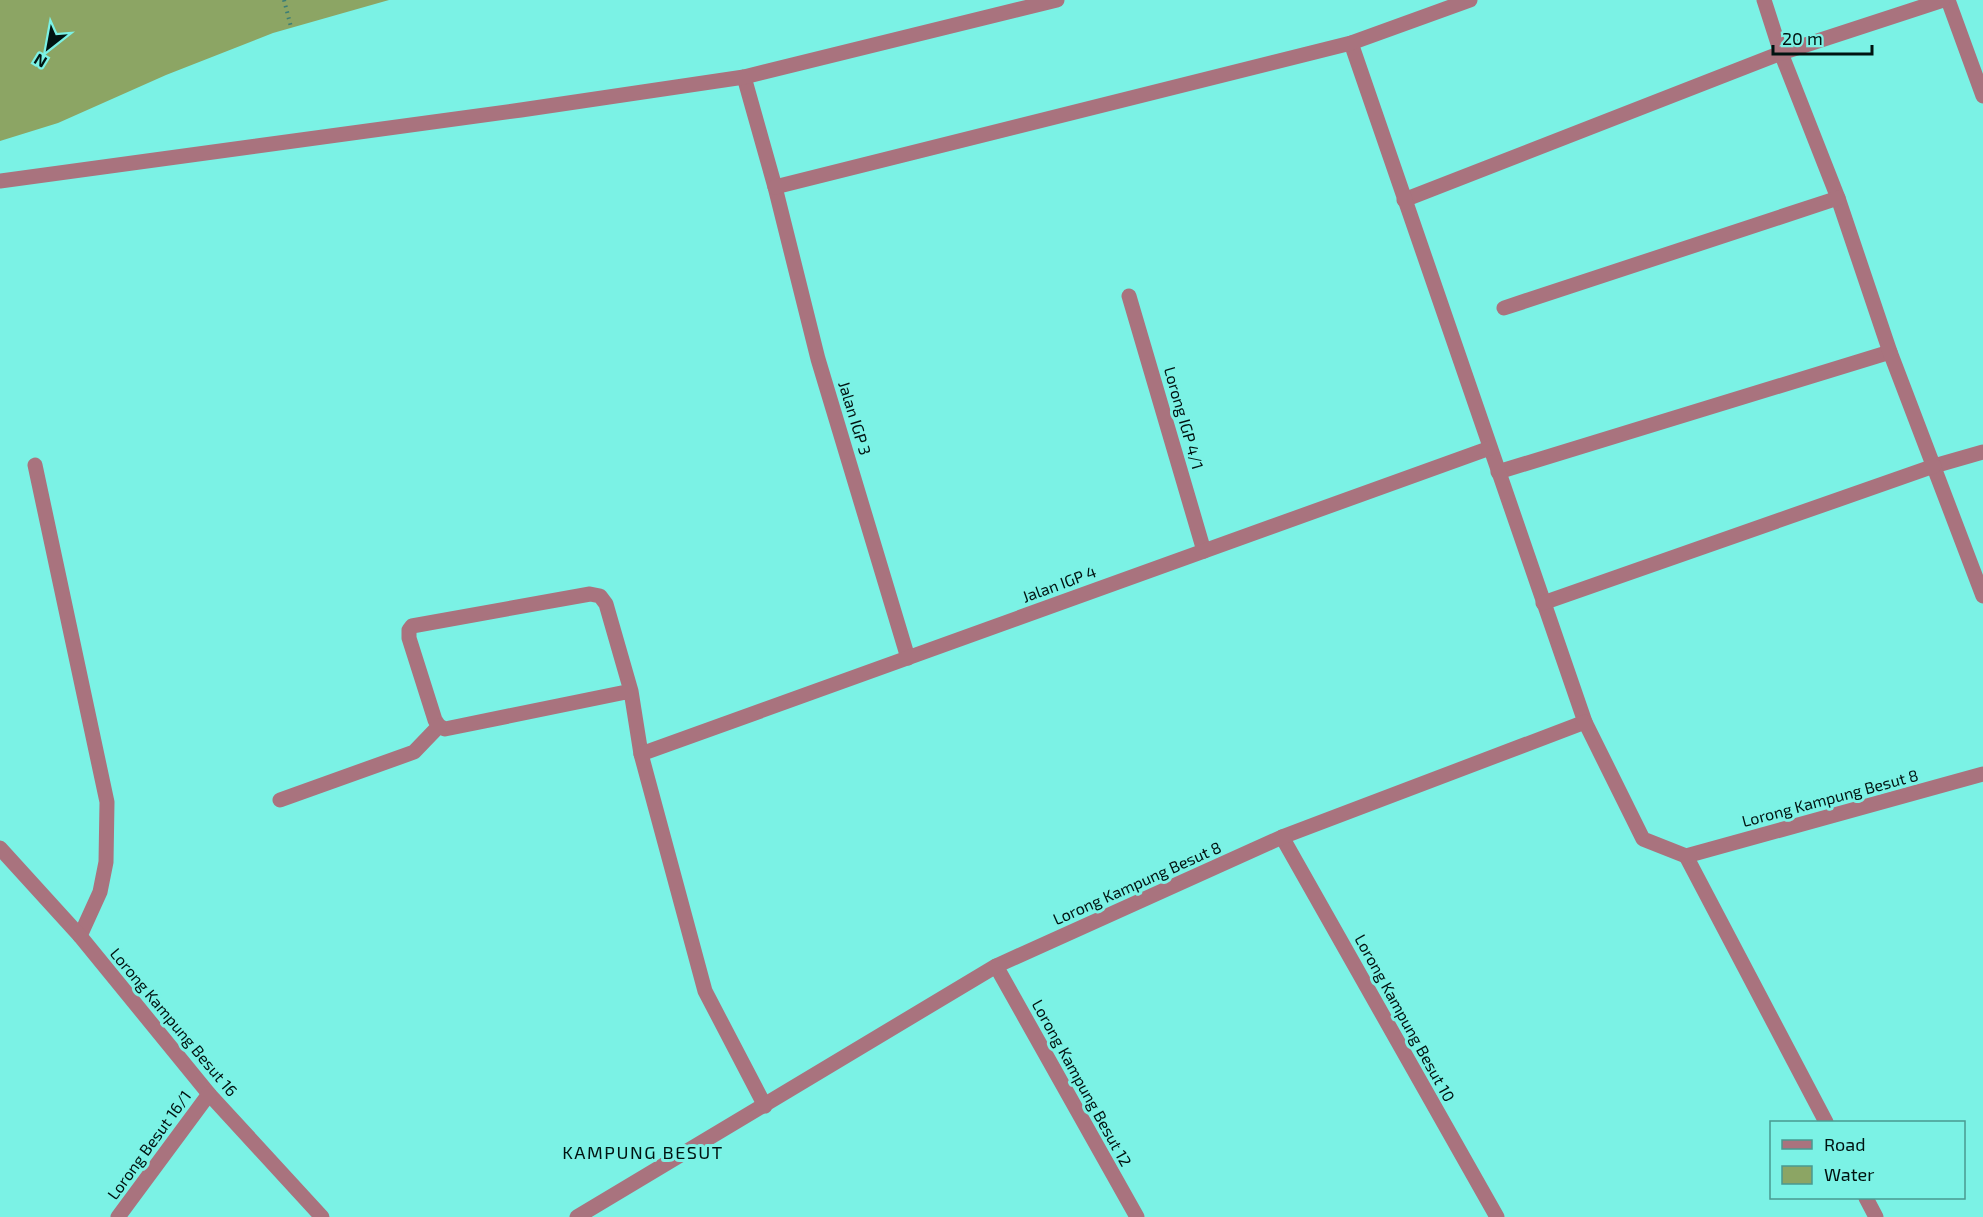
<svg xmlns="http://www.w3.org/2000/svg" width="1983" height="1217" font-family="'Exo 2',sans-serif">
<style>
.water{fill:#8ca564}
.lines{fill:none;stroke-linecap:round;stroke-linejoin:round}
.path{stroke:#3a7d76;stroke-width:4;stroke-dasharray:1.5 4.5;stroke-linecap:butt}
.service{stroke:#a9737e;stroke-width:15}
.minor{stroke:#a9737e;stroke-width:15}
.labels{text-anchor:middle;stroke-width:6;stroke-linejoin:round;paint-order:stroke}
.street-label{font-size:16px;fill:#001311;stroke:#7bf2e5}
.neighbourhood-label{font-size:18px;letter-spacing:1.5px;fill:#001311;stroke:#7bf2e5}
</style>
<rect width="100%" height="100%" fill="#7bf2e5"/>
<polygon class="water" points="0,0 389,0 273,33 166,75 58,123 0,141"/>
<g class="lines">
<polyline class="path" points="284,0 291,27"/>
<g class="service">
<polyline points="1948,0 1983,96"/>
<polyline points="1404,200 1781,53"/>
<polyline points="1934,466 1983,452"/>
<polyline points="1498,472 1890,352"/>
<polyline points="631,691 445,729 439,726 435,720 409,638 409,630 412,626 590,594 600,596 606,604 631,691 641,754"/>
<polyline points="280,800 414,752 439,726"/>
</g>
<g class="minor">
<polyline points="1764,0 1781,53 1838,198 1890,352 1983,596"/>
<polyline points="1351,43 1585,722"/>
<polyline points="1781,53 1943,0"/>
<polyline points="744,77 775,187 818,359 908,658"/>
<polyline points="0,181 521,110 744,77 1057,0"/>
<polyline points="775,187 1351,43 1470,0"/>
<polyline points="1129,296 1204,551"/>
<polyline points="1504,308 1838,198"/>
<polyline points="35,465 107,802 106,862 100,892 80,936"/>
<polyline points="1543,603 1934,466"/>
<polyline points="1282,837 1497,1217"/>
<polyline points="0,848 80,936 209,1094 322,1217"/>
<polyline points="1686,856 1826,1122"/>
<polyline points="996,966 1137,1217"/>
<polyline points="765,1106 705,991 641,754 1490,448"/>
<polyline points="1866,1198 1876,1217"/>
<polyline points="118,1217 209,1094"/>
<polyline points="577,1217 996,966 1282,837 1585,722 1643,839 1686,856 1983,774"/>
</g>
</g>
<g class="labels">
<g class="street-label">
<text transform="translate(855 418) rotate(73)" y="6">Jalan IGP 3</text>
<text transform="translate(1184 418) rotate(74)" y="6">Lorong IGP 4/1</text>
<text transform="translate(1059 584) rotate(-20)" y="6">Jalan IGP 4</text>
<text transform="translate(1830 798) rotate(-15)" y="6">Lorong Kampung Besut 8</text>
<text transform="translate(1137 883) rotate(-24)" y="6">Lorong Kampung Besut 8</text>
<text transform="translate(1405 1018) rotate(61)" y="6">Lorong Kampung Besut 10</text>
<text transform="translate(174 1022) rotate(50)" y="6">Lorong Kampung Besut 16</text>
<text transform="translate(1082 1083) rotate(61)" y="6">Lorong Kampung Besut 12</text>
<text transform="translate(149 1145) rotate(-54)" y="6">Lorong Besut 16/1</text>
</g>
<g class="neighbourhood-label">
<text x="643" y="1159">KAMPUNG BESUT</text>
</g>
</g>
<rect x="1770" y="1121" width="195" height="78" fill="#7bf2e5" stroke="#4a9990" stroke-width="1.5"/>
<rect x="1782" y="1140" width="30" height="9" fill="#a9737e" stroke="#4a9990" stroke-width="1.5"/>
<text x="1824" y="1151" font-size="18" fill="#001311">Road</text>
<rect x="1782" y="1166" width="30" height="18" fill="#8ca564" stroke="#4a9990" stroke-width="1.5"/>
<text x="1824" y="1181" font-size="18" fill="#001311">Water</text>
<g transform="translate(48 48) rotate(211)" stroke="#7bf2e5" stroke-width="4.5" paint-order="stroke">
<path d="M0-4.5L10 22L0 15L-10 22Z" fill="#001311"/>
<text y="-9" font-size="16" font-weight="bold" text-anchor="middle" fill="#001311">N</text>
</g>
<path d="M1773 45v9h99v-9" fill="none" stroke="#001311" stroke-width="3"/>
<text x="1782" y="45" font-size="18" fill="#001311" stroke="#7bf2e5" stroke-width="4.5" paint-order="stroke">20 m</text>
</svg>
